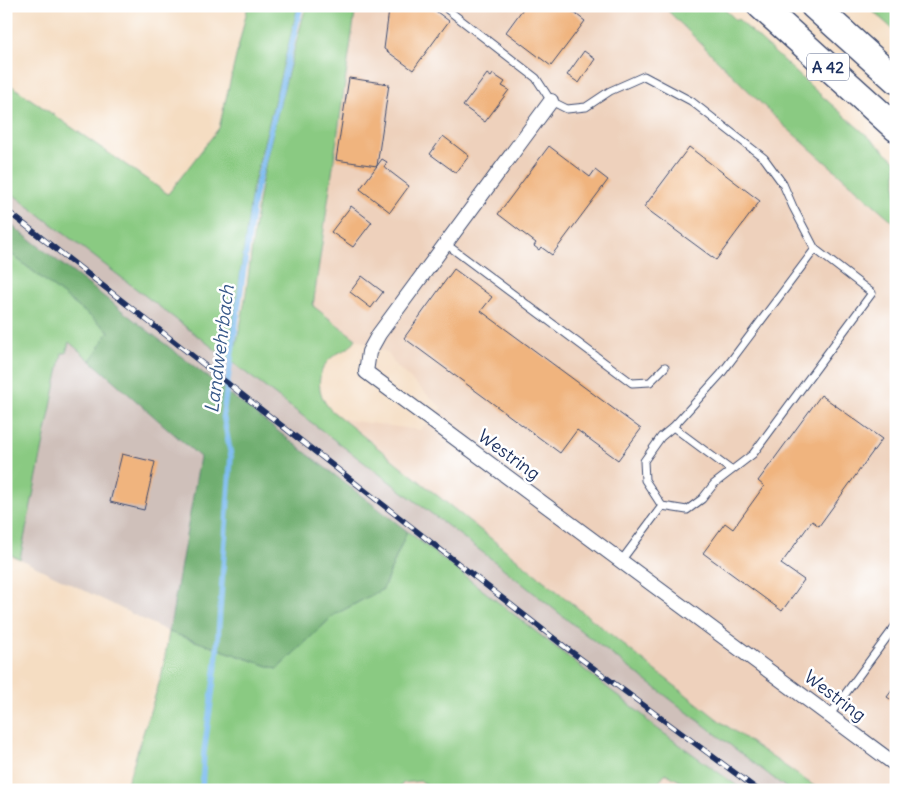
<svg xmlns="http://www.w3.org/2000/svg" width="902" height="796" font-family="Delius,sans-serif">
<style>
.built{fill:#eed1bc}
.industrial{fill:#cfc0ba}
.green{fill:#8aca82;stroke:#527c70}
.forest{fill:#6fae70;stroke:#456e67}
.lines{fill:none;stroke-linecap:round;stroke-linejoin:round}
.stream{stroke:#7bbbf0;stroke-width:5.5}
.building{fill:#f0b47e}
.lane-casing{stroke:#3c496d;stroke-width:9}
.street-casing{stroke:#3c496d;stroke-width:16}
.highway-casing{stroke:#3c496d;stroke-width:29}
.lane{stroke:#fff;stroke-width:7}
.street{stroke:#fff;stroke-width:14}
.highway{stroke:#fff;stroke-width:26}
.rail-casing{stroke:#1b2f5e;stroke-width:5.5}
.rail{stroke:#fff;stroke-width:4;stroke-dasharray:11;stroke-linecap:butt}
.labels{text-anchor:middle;stroke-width:5;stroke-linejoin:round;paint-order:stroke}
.shield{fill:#fff;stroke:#5f6d8e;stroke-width:1}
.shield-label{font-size:16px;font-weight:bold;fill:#1b2f5e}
.street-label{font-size:18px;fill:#1b2f5e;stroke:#fff}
.water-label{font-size:19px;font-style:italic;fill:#38598a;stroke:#fff}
</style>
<rect width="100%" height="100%" fill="#fff"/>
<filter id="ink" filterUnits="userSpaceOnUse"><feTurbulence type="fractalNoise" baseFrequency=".02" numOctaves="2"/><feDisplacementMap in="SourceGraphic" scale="10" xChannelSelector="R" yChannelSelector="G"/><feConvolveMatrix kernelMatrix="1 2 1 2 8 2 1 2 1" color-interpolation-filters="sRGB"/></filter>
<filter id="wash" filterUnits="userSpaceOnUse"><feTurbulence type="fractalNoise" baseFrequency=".0096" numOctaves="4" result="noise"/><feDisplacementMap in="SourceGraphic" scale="20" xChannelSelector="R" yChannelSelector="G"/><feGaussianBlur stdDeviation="1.12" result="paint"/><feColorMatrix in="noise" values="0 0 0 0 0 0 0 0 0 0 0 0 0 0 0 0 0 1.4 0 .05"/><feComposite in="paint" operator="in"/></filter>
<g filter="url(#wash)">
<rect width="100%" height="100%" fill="#f5ddc2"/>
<g class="built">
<polygon points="356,6 663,6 781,123 896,224 896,790 820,790 721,722 665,678 332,411 342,418 354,421 420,430 442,408 395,365 388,353 356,339 313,306"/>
<polygon points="664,773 696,790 654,790"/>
<polygon points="421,781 434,790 398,790 402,783"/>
</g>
<g class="industrial">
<polygon points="6,189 225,357 494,561 585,634 789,790 743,790 648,722 645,717 540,635 6,221"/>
<polygon points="69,342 200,457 169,632 20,559 62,353"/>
</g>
<g class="green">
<path d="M248,6h50l-46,185 -21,150 5,4c14,-55 15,-113 27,-169 12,-57 28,-114 43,-170h50l-43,300 43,33c-2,3 -5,7 -8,9 -6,4 -12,5 -17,10 -17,15 -14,39 1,53l333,267 56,44 99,68h-31l-204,-156 -91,-73 -269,-204 -219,-168v-107l162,112 51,-66z"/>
<polygon points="663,6 721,6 736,20 738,19 814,89 896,161 896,224 781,123"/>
<polygon points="867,6 896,6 896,32"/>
<polygon points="6,250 109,331 91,361 69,342 66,353 62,353 20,559 6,553"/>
<polygon points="407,531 645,717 648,722 743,790 696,790 665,773 654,790 434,790 421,781 403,783 398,790 125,790 162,674 169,632 277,669 334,615 383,589"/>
</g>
<polygon class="forest" points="6,221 407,531 383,589 334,615 277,669 169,632 200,457 91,361 109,331 6,250"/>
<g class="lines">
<polyline class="stream" points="202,790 204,752 216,665 231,456 223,414 254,198 301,6"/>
</g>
<g id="blocks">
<g class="building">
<polygon points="392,6 429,6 449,21 413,70 384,49 389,10"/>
<polygon points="525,6 565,6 585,21 551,66 506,32"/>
<polygon points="584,51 595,59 579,83 567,75"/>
<polygon points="487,74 491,77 493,74 505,82 502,86 509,90 485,122 463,106"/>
<polygon points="349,78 389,84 377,166 336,160"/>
<polygon points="443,136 469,156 456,173 430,154"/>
<polygon points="549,146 590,177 595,170 608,180 552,255 541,247 539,250 534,246 536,243 498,214"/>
<polygon points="689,147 760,201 716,260 644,207"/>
<polygon points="382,159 387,162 384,167 409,186 390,212 360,189"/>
<polygon points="351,206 372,222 353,247 331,232"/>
<polygon points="454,269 492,297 481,311 641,429 618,460 577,430 560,453 404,338"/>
<polygon points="362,276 383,292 371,308 350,292"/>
<polygon points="821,395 882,439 819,526 812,521 781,564 804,580 782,611 703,553 725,523 733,529 764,486 758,481"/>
<polygon points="122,454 155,462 144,510 110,502"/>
<polygon points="896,685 896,703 887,697"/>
</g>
</g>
</g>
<g filter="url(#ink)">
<use href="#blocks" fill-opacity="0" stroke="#3c496d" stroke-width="1"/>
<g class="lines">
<g class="lane-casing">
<g id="lane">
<polyline points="445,6 448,10 536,78 551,101 567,109 586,107 610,91 644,76 691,101 764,158 783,184 793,207 815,249"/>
<polyline points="446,244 632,383 650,382 665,367"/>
<polygon points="815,249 872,293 753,454 714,484 702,499 687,510 662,506 645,480 644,461 661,437 673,427 721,374"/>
<polyline points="673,427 731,470"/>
<polyline points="621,561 662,506"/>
<polyline points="829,716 896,625"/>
</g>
</g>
<g class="street-casing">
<polyline id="street" points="551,101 379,334 369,352 366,372 896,765"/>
</g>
<g class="highway-casing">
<g id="highway">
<polyline points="761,6 896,128"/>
<polyline points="814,6 896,80"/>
</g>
</g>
<use href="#lane" class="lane"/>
<use href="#street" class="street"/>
<use href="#highway" class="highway"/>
<g class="rail-casing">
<polyline id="rail" points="6,210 565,647 758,790"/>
</g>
<use href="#rail" class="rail"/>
</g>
</g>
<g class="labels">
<rect class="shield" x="807" y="53.5" width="42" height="27" rx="4"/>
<g class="shield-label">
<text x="828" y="73">A 42</text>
</g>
<g class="street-label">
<text transform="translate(509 455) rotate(36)" y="6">Westring</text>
<text transform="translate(835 696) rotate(37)" y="6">Westring</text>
</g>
<g class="water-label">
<text transform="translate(219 349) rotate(-83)" y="7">Landwehrbach</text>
</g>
</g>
<rect width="902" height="796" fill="none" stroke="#fff" stroke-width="25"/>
</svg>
